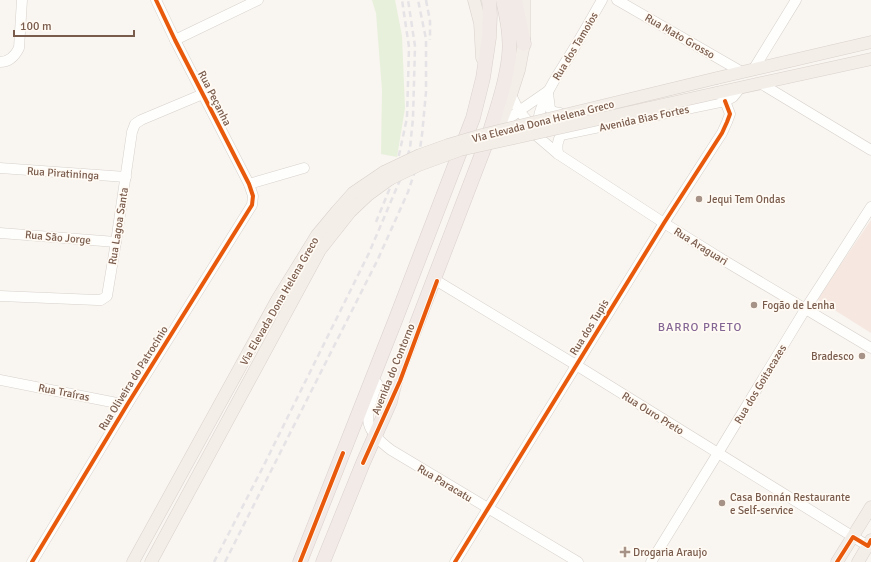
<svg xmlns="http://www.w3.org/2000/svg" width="871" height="562" font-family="Signika,sans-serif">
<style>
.commercial{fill:#f6e8e1}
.green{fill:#e7f0db}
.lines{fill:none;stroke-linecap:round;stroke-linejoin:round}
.minor-casing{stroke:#d7d1cb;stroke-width:11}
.major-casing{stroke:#dad1cc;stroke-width:13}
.highway-casing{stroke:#dad1cc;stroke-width:15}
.minor{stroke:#fefefd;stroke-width:10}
.major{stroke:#f3eee8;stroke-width:12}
.highway{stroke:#f2eae7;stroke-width:14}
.rail{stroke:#e6e3e7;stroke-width:2.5;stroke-dasharray:6 4;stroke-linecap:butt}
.major-bridge-casing{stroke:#dad1cc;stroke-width:13;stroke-linecap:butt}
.major-bridge{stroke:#f3eee8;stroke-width:12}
.cycleway-casing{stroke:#fffaf3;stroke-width:6}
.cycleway{stroke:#e8590c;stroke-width:4}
.poi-dot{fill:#a69286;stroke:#fffaf3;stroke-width:1.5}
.labels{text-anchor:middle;stroke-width:3.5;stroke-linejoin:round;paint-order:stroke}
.street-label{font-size:11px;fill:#7a5c4d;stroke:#fffaf3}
.poi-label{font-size:11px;fill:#7a5c4d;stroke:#fffaf3;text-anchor:start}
.neighbourhood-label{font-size:12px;letter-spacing:1px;fill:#846695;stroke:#fffaf3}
</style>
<rect width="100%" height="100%" fill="#f9f5f0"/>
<polygon class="commercial" points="871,220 871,333 817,299"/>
<polygon class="green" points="372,0 395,0 402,36 405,108 397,157 381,154 382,90 376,13"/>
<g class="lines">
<g class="minor-casing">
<g id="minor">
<polyline points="617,0 742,72"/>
<polyline points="175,40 258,0"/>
<path d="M0,62c9,0 15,-6 19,-14l3,-48"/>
<polyline points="753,70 796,0"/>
<polyline points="760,83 871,150"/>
<polyline points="548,93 550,109 554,112 560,113"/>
<polyline points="511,95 519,111 532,126 537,136 558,154 664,223 725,261 871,348"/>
<polyline points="500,125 519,111 548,91"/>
<path d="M537,128c2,-26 18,-49 31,-70 12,-19 23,-39 34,-58"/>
<path d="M558,154c-1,-8 -1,-12 3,-19l164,-34 8,-4 8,-10"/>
<polyline points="0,168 126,177"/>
<polyline points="249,184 304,168"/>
<polyline points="0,233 116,242"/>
<polyline points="437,281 576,365 868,546"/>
<polyline points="0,296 97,300 101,300 107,296 116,242 132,132 135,124 141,120 203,94"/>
<polyline points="0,380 127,405"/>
<path d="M377,383c-10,34 -18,43 14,67l187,112"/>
<polyline points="32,562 127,405 252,205 253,196 249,184 175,40 156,0"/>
<polyline points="455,562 664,223 722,133 727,122 730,114 725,101"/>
<polyline points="651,562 718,453 806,308 871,207"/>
</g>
</g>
<g class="major-casing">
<g id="major">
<polyline points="474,0 480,23 482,58"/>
<polyline points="717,78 871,42"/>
<polyline points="716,93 871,59"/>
<polyline points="495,138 511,95 519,70 524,44 524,0"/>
<polyline points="133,562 277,300 317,235 337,211 353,193 384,172"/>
<polyline points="151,562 320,250 350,212 368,195 390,179"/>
<polyline points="837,562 871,507"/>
<polyline points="858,562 871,540"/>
</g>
</g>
<g class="highway-casing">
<g id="highway">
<polyline points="515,0 524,44"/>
<polyline points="300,562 395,321 473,118 483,78 489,38 490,15 489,0"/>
<path d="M323,562l40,-99 27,-61 6,-24 92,-240c8,-27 18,-54 21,-82 2,-19 -2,-38 -6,-56"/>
</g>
</g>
<use href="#minor" class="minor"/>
<use href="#major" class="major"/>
<use href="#highway" class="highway"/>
<g class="rail">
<polyline points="426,0 430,21 430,40"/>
<polyline points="376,222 394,178 407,118 409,47 402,0"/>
<polyline points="214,562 262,469 369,253 400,180 410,148 413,118 415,46 408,0"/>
<polyline points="225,562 378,259 408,192 418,162 422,135 426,92 426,39 418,0"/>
</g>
<g class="major-bridge-casing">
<g id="major-bridge">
<polyline points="384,172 420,155 448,145 482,135 717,78"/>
<polyline points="390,179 419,165 460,150 716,93"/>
</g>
</g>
<use href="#major-bridge" class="major-bridge"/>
<g class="cycleway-casing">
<g id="cycleway">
<polyline points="363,463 400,381 437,281"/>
<polyline points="32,562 127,405 252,205 253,196 249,184 175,40 156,0"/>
<polyline points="300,562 343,453"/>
<polyline points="455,562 664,223 722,133 727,122 730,114 725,101"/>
<polyline points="837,562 853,537 868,546 871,540"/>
</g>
</g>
<use href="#cycleway" class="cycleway"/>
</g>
<g class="poi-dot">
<circle cx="699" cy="199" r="4"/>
<circle cx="754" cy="305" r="4"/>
<circle cx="862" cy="356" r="4"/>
<circle cx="722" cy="503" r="4"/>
<path d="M623 546h4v4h4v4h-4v4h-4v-4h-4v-4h4z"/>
</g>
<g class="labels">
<g class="street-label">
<text transform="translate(680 36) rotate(30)" y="4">Rua Mato Grosso</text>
<text transform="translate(575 46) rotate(-59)" y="4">Rua dos Tamoios</text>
<text transform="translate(215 98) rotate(63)" y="4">Rua Peçanha</text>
<text transform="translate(644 118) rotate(-12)" y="4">Avenida Bias Fortes</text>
<text transform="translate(543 121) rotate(-14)" y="4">Via Elevada Dona Helena Greco</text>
<text transform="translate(63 173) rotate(4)" y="4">Rua Piratininga</text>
<text transform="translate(118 226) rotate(-81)" y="4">Rua Lagoa Santa</text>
<text transform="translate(58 237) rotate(5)" y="4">Rua São Jorge</text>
<text transform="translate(701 246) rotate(32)" y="4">Rua Araguari</text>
<text transform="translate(279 301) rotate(-60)" y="4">Via Elevada Dona Helena Greco</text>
<text transform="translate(589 327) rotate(-58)" y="4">Rua dos Tupis</text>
<text transform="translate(393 369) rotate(-68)" y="4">Avenida do Contorno</text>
<text transform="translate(133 378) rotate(-58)" y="4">Rua Oliveira do Patrocínio</text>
<text transform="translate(760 384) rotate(-59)" y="4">Rua dos Goitacazes</text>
<text transform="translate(64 392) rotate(11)" y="4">Rua Traíras</text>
<text transform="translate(653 413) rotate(32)" y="4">Rua Ouro Preto</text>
<text transform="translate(445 483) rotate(31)" y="4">Rua Paracatu</text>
</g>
<g class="poi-label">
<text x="707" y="203">Jequi Tem Ondas</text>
<text x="762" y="309">Fogão de Lenha</text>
<text x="854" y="360" text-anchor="end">Bradesco</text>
<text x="730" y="501">Casa Bonnán Restaurante<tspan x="730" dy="13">e Self-service</tspan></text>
<text x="633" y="556">Drogaria Araujo</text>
</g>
<g class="neighbourhood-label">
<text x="700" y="331">BARRO PRETO</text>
</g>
</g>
<path d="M14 30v6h120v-6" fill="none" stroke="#7a5c4d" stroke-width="2"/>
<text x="20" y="30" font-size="12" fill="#7a5c4d" stroke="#fffaf3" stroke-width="3" paint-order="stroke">100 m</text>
</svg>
